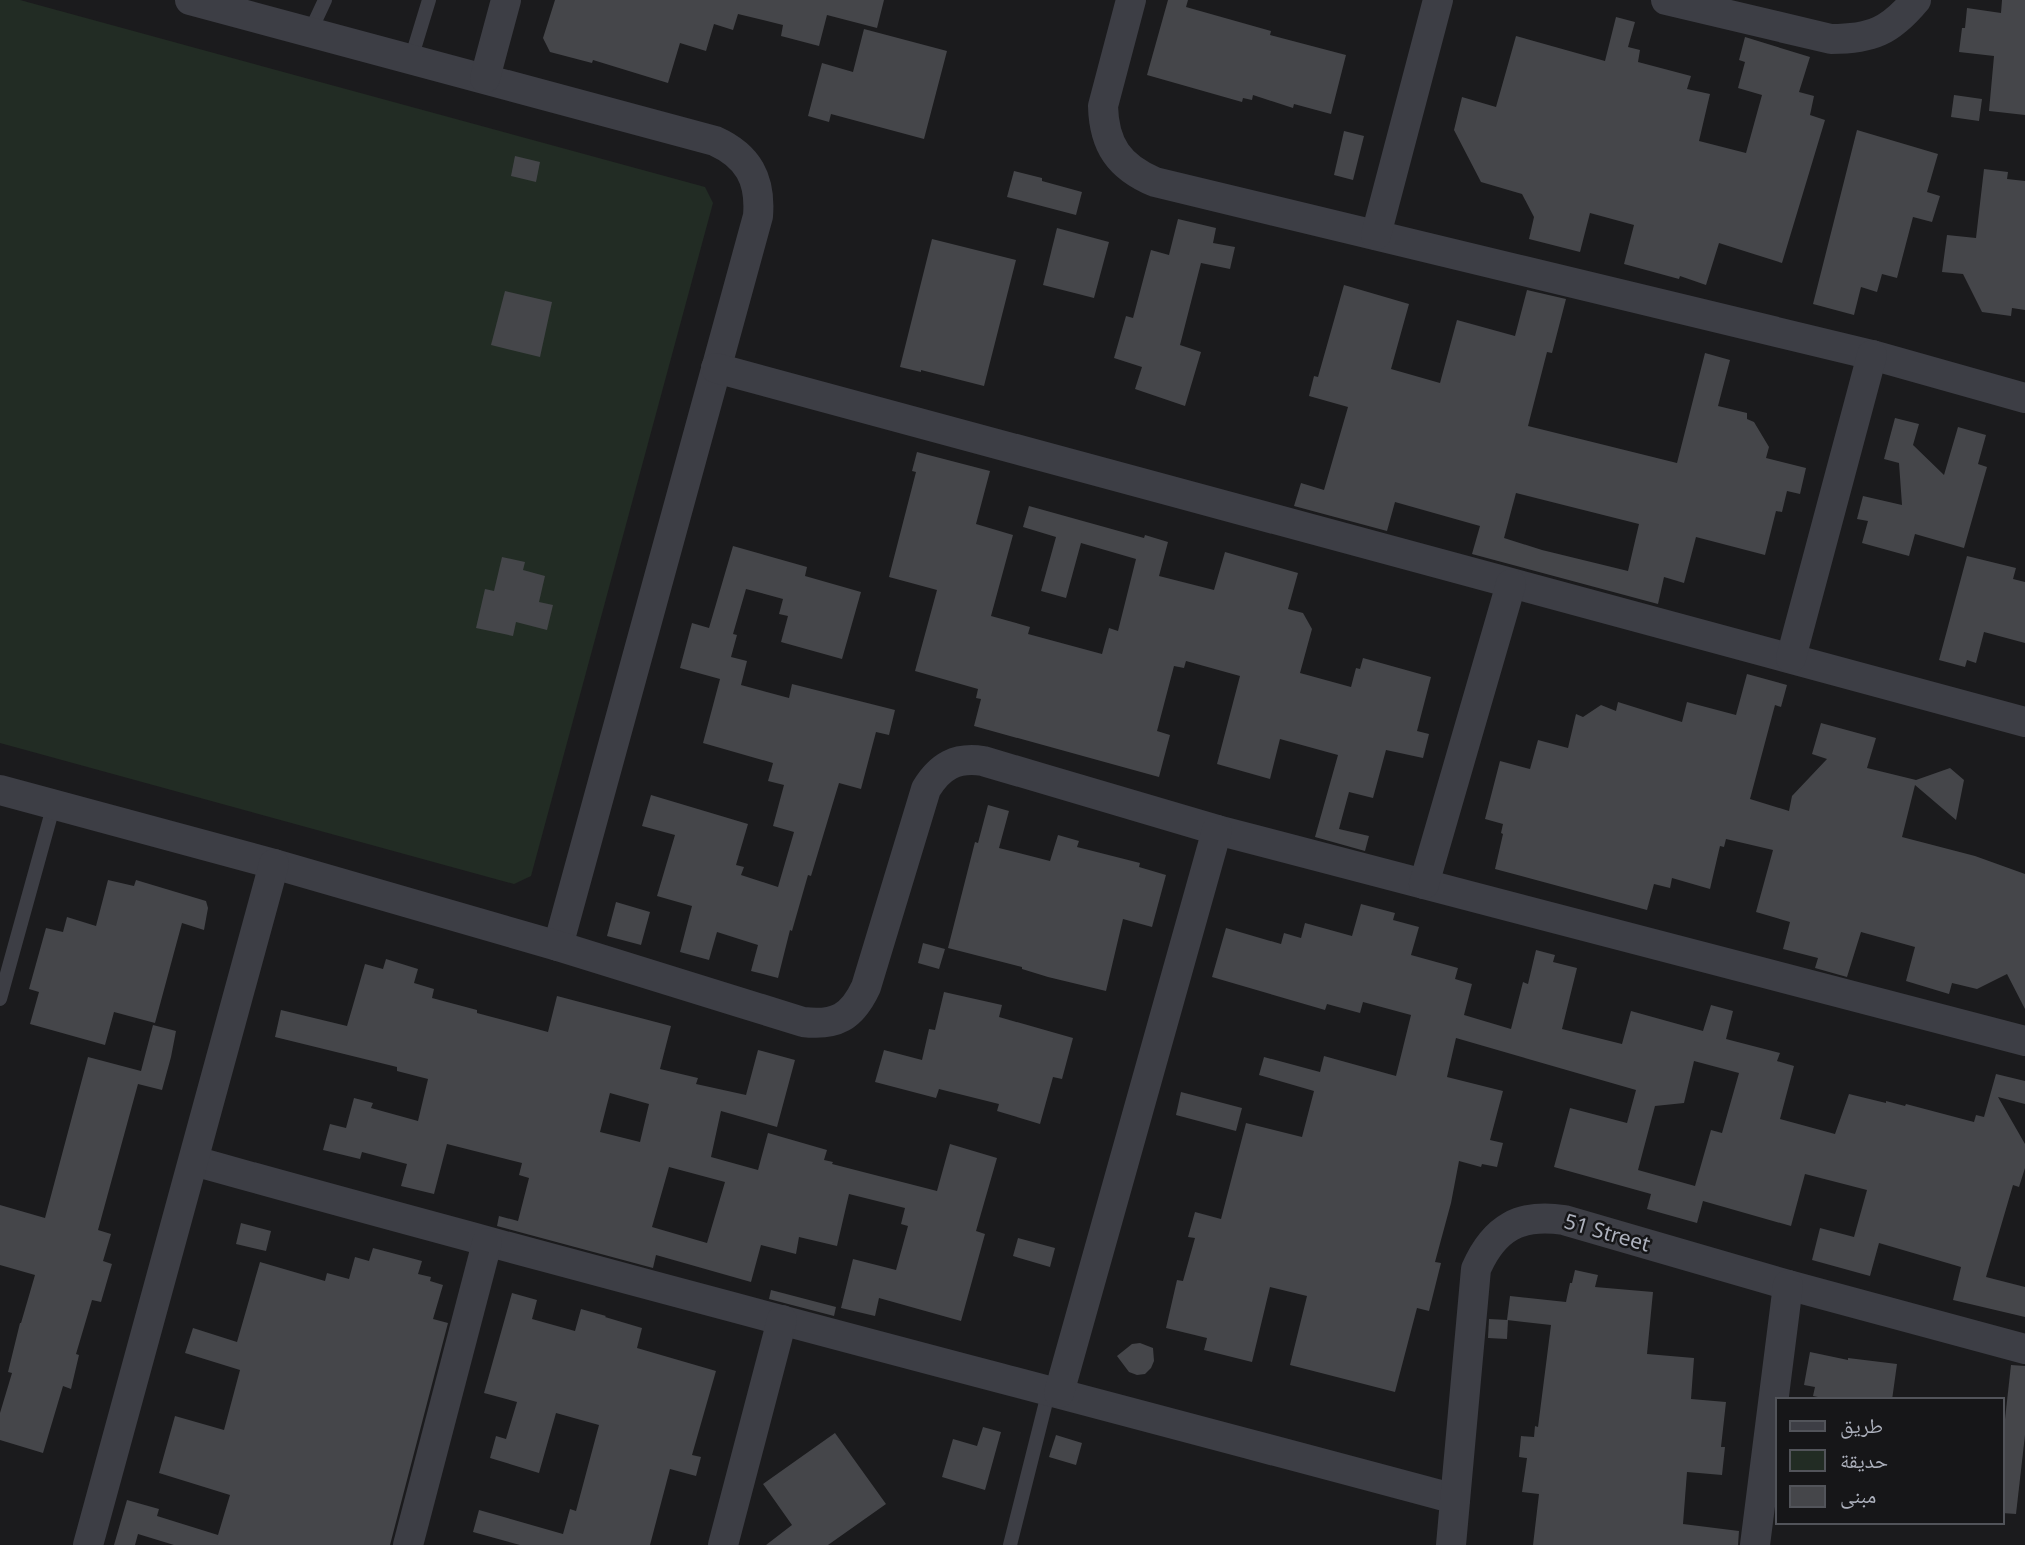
<svg xmlns="http://www.w3.org/2000/svg" width="2025" height="1545" font-family="'Noto Sans','Noto Naskh Arabic',sans-serif">
<style>
.green{fill:#222c24}
.building{fill:#45464a;fill-rule:evenodd}
.lines{fill:none;stroke-linecap:round;stroke-linejoin:round}
.service{stroke:#3d3e45;stroke-width:14}
.minor{stroke:#3d3e45;stroke-width:30}
.labels{text-anchor:middle;stroke-width:5;stroke-linejoin:round;paint-order:stroke}
.street-label{font-size:21px;fill:#adb1bd;stroke:#161618}
</style>
<rect width="100%" height="100%" fill="#1b1b1d"/>
<polygon class="green" points="0,0 20,0 705,187 713,203 531,876 514,884 0,743"/>
<g class="building">
<polygon points="555,0 884,0 877,28 827,15 819,46 781,36 783,25 738,14 733,30 714,24 706,51 680,43 668,83 593,60 592,63 550,52 543,38"/>
<polygon points="1168,0 1188,0 1186,7 1271,31 1270,35 1346,55 1331,114 1294,104 1293,108 1253,95 1252,100 1243,98 1242,102 1147,75"/>
<polygon points="2002,0 2025,0 2025,115 1989,111 1994,56 1959,52 1962,28 1965,28 1967,8 2001,13"/>
<polygon points="1616,17 1635,22 1628,47 1640,50 1638,62 1691,76 1687,89 1710,94 1699,141 1746,153 1762,95 1738,88 1745,62 1739,60 1745,37 1810,57 1799,92 1814,96 1810,115 1825,120 1782,263 1719,243 1706,285 1680,276 1679,279 1624,264 1634,225 1590,213 1580,252 1529,239 1534,217 1522,194 1481,182 1454,130 1462,97 1496,107 1516,36 1605,61"/>
<polygon points="864,29 947,51 924,139 831,114 829,122 808,116 822,63 853,72"/>
<polygon points="1954,95 1982,99 1979,121 1951,117"/>
<polygon points="1857,130 1938,154 1927,192 1940,196 1932,222 1913,217 1897,278 1882,274 1877,292 1861,287 1854,315 1813,304"/>
<polygon points="1344,131 1364,136 1353,180 1334,175"/>
<polygon points="515,156 540,162 536,182 511,176"/>
<polygon points="1984,169 2008,172 2007,179 2025,181 2025,310 2012,308 2011,316 1982,312 1963,274 1942,272 1947,235 1976,238"/>
<polygon points="1014,171 1042,178 1042,181 1082,192 1076,215 1007,197"/>
<polygon points="1178,219 1216,228 1213,243 1235,247 1230,269 1201,263 1180,345 1201,352 1185,406 1135,389 1142,367 1114,358 1126,316 1133,318 1151,250 1169,255"/>
<polygon points="1057,228 1109,242 1094,298 1043,285"/>
<polygon points="932,239 1016,260 984,386 921,370 921,372 900,367"/>
<path d="M1344,285l65,19 -18,65 49,14 17,-63 58,16 12,-46 39,9 -14,54 -5,-1 -19,74 149,37 28,-110 25,7 -12,46 29,7v6l7,3 15,25 -3,11 40,10 -6,26 -13,-3 -5,21 -6,-1 -11,44 -69,-18 -12,46 -20,-6 -6,27 -186,-50 8,-28 -85,-24 -8,29 -93,-25 7,-23 23,7 24,-83 -39,-11 5,-20 4,1zM1516,493l123,31 -11,47 -86,-21 -38,-12z"/>
<polygon points="505,291 552,302 540,357 491,345"/>
<polygon points="1895,418 1919,424 1913,445 1944,475 1958,427 1986,435 1978,464 1987,467 1964,548 1915,534 1909,556 1862,543 1868,521 1857,519 1863,496 1902,505 1899,463 1884,459"/>
<polygon points="917,452 990,471 976,524 1013,535 991,616 1030,627 1028,634 1102,654 1109,628 1118,631 1136,559 1081,543 1066,598 1041,591 1056,537 1023,527 1029,506 1144,538 1145,535 1168,542 1159,576 1214,590 1225,552 1298,573 1288,609 1303,613 1312,629 1300,673 1351,687 1356,668 1360,669 1363,658 1431,677 1417,731 1429,734 1423,758 1386,750 1373,798 1349,792 1339,829 1369,836 1365,851 1315,837 1338,755 1280,739 1270,779 1217,764 1240,676 1186,661 1184,668 1174,666 1157,731 1170,735 1159,777 974,726 981,699 976,698 978,689 915,671 937,590 889,577 916,472 912,471"/>
<polygon points="733,546 807,567 805,576 861,592 842,659 781,642 788,616 779,614 783,599 746,589 733,634 737,635 731,657 747,661 741,685 789,698 792,684 895,710 889,735 876,732 861,789 839,783 811,876 808,875 792,931 790,930 778,978 751,971 758,945 717,932 709,960 680,952 692,906 657,896 675,835 642,826 651,795 748,824 736,865 744,867 741,875 778,887 794,832 773,826 784,785 768,781 773,763 703,743 720,679 680,668 692,623 709,628"/>
<polygon points="1967,556 2016,568 2013,579 2025,582 2025,643 1984,632 1976,663 1967,660 1965,667 1939,660"/>
<polygon points="502,557 525,562 523,570 545,576 539,602 553,605 547,630 516,622 513,636 476,628 485,589 494,591"/>
<polygon points="1747,674 1787,685 1781,707 1775,705 1750,799 1789,811 1792,796 1827,759 1812,754 1821,723 1876,738 1867,768 1916,780 1950,768 1964,780 1956,820 1915,785 1902,837 1975,856 2025,874 2025,1009 2007,974 1977,989 1952,983 1949,994 1906,981 1915,947 1861,932 1847,977 1815,968 1818,958 1783,949 1790,922 1756,912 1773,850 1726,839 1724,847 1720,846 1710,889 1672,878 1670,888 1654,884 1647,910 1495,869 1503,834 1501,833 1503,824 1485,819 1500,761 1530,769 1538,740 1568,748 1576,714 1583,717 1601,705 1616,711 1618,702 1682,722 1687,702 1736,715"/>
<polygon points="988,805 1009,811 999,848 1050,861 1058,835 1079,841 1077,847 1140,863 1139,867 1166,875 1152,927 1123,919 1106,991 1048,977 1022,969 1022,967 948,948 975,842 978,843"/>
<polygon points="108,880 134,886 136,880 206,901 208,908 204,930 182,923 155,1023 114,1012 105,1045 30,1024 39,992 29,989 46,928 63,932 67,917 96,926"/>
<polygon points="616,902 650,912 641,945 607,936"/>
<path d="M1361,904l34,9 -2,7 26,7 -8,28 47,13 -3,11 17,5 -8,31 47,14 12,-47 5,2 8,-34 19,5 -2,7 24,6 -15,61 60,15 9,-33 72,20 8,-26 22,6 -7,28 54,14 -3,8 17,5 -14,53 55,15 14,-40 37,9v-2l19,5 1,-2 68,18 2,-7 8,2 12,-43 29,7v23l-27,-7 27,47v24l-6,19 -6,-2 -27,92 39,10v30l-72,-17 8,-33 -82,-24 -9,33 -58,-16 8,-32 34,9 13,-47 -62,-16 -14,52 -88,-25 -6,22 -50,-14 4,-15 -97,-27 16,-59 57,15 9,-33 -180,-52 -9,39 56,14 -13,49 13,3 -6,24 -15,-3 -1,3 -22,-6 -8,42 -16,59 6,1 -12,48 -12,-3 -22,84 -105,-27 17,-69 -37,-9 -18,75 -48,-12 3,-12 -41,-10 11,-48 6,1 12,-43 -7,-1 7,-25 26,7 25,-96 56,14 12,-46 -55,-16 5,-18 56,15 4,-16 72,20 15,-61 -48,-13 -3,11 -33,-9 -2,6 -113,-33 14,-49 55,16 3,-11 17,5 4,-15 47,13zM1694,1061l45,12 -17,60 -11,-3 -16,56 -57,-16 17,-64 29,-3z"/>
<polygon points="923,943 945,949 939,969 918,963"/>
<path d="M386,959l32,10 -4,14 20,6 -2,9 45,12v3l71,19 9,-36 114,30 -11,43 38,9 -2,6 50,11 12,-45 37,10 -18,67 -56,-16 -10,46 47,13 10,-37 59,17 -3,10 9,2 -1,2 105,27 13,-47 47,14 -21,73 9,3 -24,87 -82,-23 -4,18 -34,-8 12,-49 43,11 12,-44 -7,-2 4,-16 -56,-14 -12,52 -38,-9 -3,17 -35,-9 -10,37 -95,-27 -3,13 -156,-42 2,-10 19,5 11,-43 -10,-3 3,-12 -75,-19 -13,50 -33,-8 6,-22 -45,-12 -2,7 -37,-9 7,-26 16,4 8,-30 19,5 -2,5 47,13 10,-42 -31,-8v-4l-122,-30 6,-27 66,16 18,-62 18,5zM610,1093l39,11 -9,38 -40,-10zM669,1167l56,15 -18,61 -55,-16z"/>
<polygon points="944,992 1002,1005 999,1017 1073,1038 1062,1079 1053,1077 1040,1124 997,1111 999,1104 939,1089 936,1098 875,1082 884,1050 922,1060 929,1029 935,1030"/>
<polygon points="153,1025 176,1031 171,1057 162,1090 138,1084 98,1230 111,1234 103,1261 112,1264 101,1302 92,1300 76,1354 79,1355 71,1389 63,1386 43,1453 0,1440 0,1413 12,1373 8,1372 20,1323 21,1323 35,1275 0,1265 0,1205 45,1218 88,1057 141,1071"/>
<polygon points="1181,1092 1242,1108 1236,1131 1176,1115"/>
<polygon points="241,1223 271,1231 266,1251 236,1244"/>
<polygon points="1018,1238 1055,1248 1050,1267 1013,1256"/>
<polygon points="373,1248 422,1261 418,1274 431,1277 430,1281 443,1285 433,1319 448,1323 390,1545 174,1545 138,1534 135,1545 114,1545 127,1500 159,1509 157,1516 218,1535 230,1495 159,1473 175,1416 224,1430 240,1370 185,1353 193,1328 237,1342 260,1262 325,1281 327,1273 349,1279 355,1257 369,1261"/>
<polygon points="1575,1270 1598,1275 1595,1287 1653,1292 1647,1354 1694,1358 1691,1399 1726,1402 1721,1447 1725,1447 1722,1475 1687,1472 1683,1524 1739,1531 1738,1545 1533,1545 1539,1494 1522,1492 1527,1458 1519,1457 1521,1436 1534,1437 1535,1426 1538,1427 1551,1325 1507,1320 1510,1296 1566,1302 1570,1283 1572,1283"/>
<polygon points="771,1290 836,1307 834,1316 769,1299"/>
<polygon points="512,1293 537,1300 532,1319 575,1331 581,1309 606,1316 605,1317 642,1328 637,1348 716,1371 692,1455 701,1457 696,1476 670,1469 650,1545 520,1545 473,1532 479,1510 563,1534 570,1509 576,1511 599,1425 556,1413 539,1473 490,1458 496,1436 506,1439 517,1402 484,1393"/>
<polygon points="1489,1319 1508,1320 1507,1339 1488,1338"/>
<polygon points="1140,1343 1153,1348 1154,1361 1151,1368 1145,1374 1137,1375 1129,1372 1117,1356 1132,1344"/>
<polygon points="1810,1352 1848,1360 1848,1358 1897,1364 1892,1400 1832,1400 1813,1396 1815,1387 1804,1385"/>
<polygon points="2011,1365 2025,1366 2025,1435 2016,1514 2002,1513 2002,1446"/>
<polygon points="983,1427 1001,1432 985,1490 942,1477 953,1439 977,1446"/>
<polygon points="835,1433 886,1504 828,1545 766,1545 792,1525 763,1484"/>
<polygon points="1056,1435 1082,1443 1076,1465 1049,1457"/>
</g>
<g class="lines">
<g class="service">
<polyline points="310,32 325,0"/>
<polyline points="411,59 429,0"/>
<polyline points="0,999 54,804"/>
<polyline points="1010,1545 1049,1390"/>
</g>
<g class="minor">
<path d="M190,0l525,141c33,15 46,38 43,75l-200,730"/>
<path d="M1131,0l-28,106c1,39 16,61 52,76l717,173 153,43"/>
<path d="M1666,0l165,39c41,0 59,-8 85,-39"/>
<polyline points="485,78 506,0"/>
<polyline points="1376,235 1438,0"/>
<polyline points="716,368 2025,722"/>
<polyline points="1791,658 1872,355"/>
<path d="M0,790l274,74 284,82 245,76c33,4 49,-5 63,-35l60,-198c14,-23 30,-32 57,-28l234,69 808,211"/>
<polyline points="1424,884 1511,584"/>
<path d="M194,1161c419,117 841,225 1261,338"/>
<polyline points="1059,1393 1217,830"/>
<polyline points="88,1545 274,864"/>
<polyline points="408,1545 487,1243"/>
<polyline points="723,1545 782,1320"/>
<path d="M1451,1545l25,-276c18,-41 44,-56 88,-49l224,65 237,64"/>
<polyline points="1755,1545 1788,1285"/>
</g>
</g>
<g class="labels">
<g class="street-label">
<text transform="translate(1607 1233) rotate(16)" y="7">51 Street</text>
</g>
</g>
<rect x="1776" y="1398" width="228" height="126" fill="#161618" stroke="#52545a" stroke-width="2"/>
<rect x="1790" y="1421" width="35" height="10" fill="#3d3e45" stroke="#52545a" stroke-width="2"/>
<text x="1840" y="1433" font-size="21" fill="#adb1bd">طريق</text>
<rect x="1790" y="1450" width="35" height="21" fill="#222c24" stroke="#52545a" stroke-width="2"/>
<text x="1840" y="1468" font-size="21" fill="#adb1bd">حديقة</text>
<rect x="1790" y="1486" width="35" height="21" fill="#45464a" stroke="#52545a" stroke-width="2"/>
<text x="1840" y="1503" font-size="21" fill="#adb1bd">مبنى</text>
</svg>
